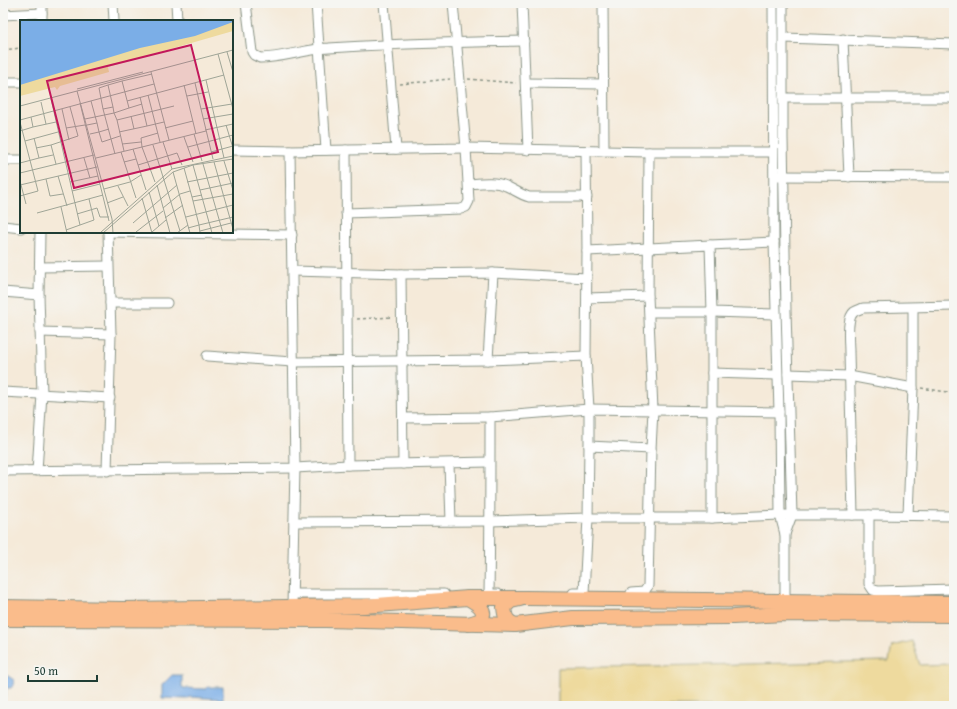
<svg xmlns="http://www.w3.org/2000/svg" width="957" height="709" font-family="'Gentium Book Plus',serif">
<style>
.sand{fill:#eeda9e;stroke:#868c69}
.water{fill:#7baee7;stroke:#4d768e}
.lines{fill:none;stroke-linecap:round;stroke-linejoin:round}
.minor-casing{stroke:#8a9486;stroke-width:11}
.highway-casing{stroke:#8a9486;stroke-width:16}
.path{stroke:#8a9486;stroke-width:1.5;stroke-dasharray:3 3;stroke-linecap:butt}
.minor{stroke:#fff;stroke-width:9}
.highway{stroke:#fabc8b;stroke-width:14}
.inset-road{fill:none;stroke:#9fa597;stroke-width:1}
.view{fill:#c2185b;fill-opacity:0.15;stroke:#c2185b;stroke-width:2}
.inset-edge{fill:none;stroke:#1f3d34;stroke-width:2}
</style>
<rect width="100%" height="100%" fill="#f6f6f2"/>
<filter id="ink" filterUnits="userSpaceOnUse"><feTurbulence type="fractalNoise" baseFrequency=".025" numOctaves="2"/><feDisplacementMap in="SourceGraphic" scale="8" xChannelSelector="R" yChannelSelector="G"/><feConvolveMatrix kernelMatrix="1 2 1 2 8 2 1 2 1" color-interpolation-filters="sRGB"/></filter>
<filter id="wash" filterUnits="userSpaceOnUse"><feTurbulence type="fractalNoise" baseFrequency=".012" numOctaves="4" result="noise"/><feDisplacementMap in="SourceGraphic" scale="16" xChannelSelector="R" yChannelSelector="G"/><feGaussianBlur stdDeviation="0.9" result="paint"/><feColorMatrix in="noise" values="0 0 0 0 0 0 0 0 0 0 0 0 0 0 0 0 0 1.4 0 .05"/><feComposite in="paint" operator="in"/></filter>
<g filter="url(#wash)">
<rect width="100%" height="100%" fill="#f5ead9"/>
<polygon class="sand" points="912,641 920,665 954,664 954,706 558,706 558,668 889,661 892,646"/>
<g class="water">
<polygon points="172,675 182,675 182,687 184,688 206,689 208,687 223,687 223,699 190,697 187,699 162,698 162,685"/>
<polygon points="4,676 8,676 14,680 13,686 11,688 6,688 6,697 3,700 3,677"/>
</g>
</g>
<g filter="url(#ink)">
<g class="lines">
<g class="minor-casing">
<g id="minor">
<polyline points="42,3 42,21"/>
<polyline points="113,3 114,21"/>
<polyline points="176,3 177,21"/>
<path d="M246,3l6,49 2,3 6,3c22,0 46,-9 69,-10 65,-5 130,-6 195,-7"/>
<polyline points="316,3 326,150"/>
<polyline points="384,3 396,149"/>
<polyline points="522,3 528,150"/>
<polyline points="603,3 604,151"/>
<polyline points="773,3 774,242 779,412 780,515 785,534 785,605"/>
<polyline points="783,3 783,138 786,311 792,515 785,534"/>
<polyline points="3,15 42,13"/>
<polyline points="784,38 954,44"/>
<polyline points="843,39 849,177"/>
<polyline points="3,82 21,82"/>
<polyline points="526,83 603,84"/>
<polyline points="783,98 954,98"/>
<polyline points="232,150 290,151 466,148 453,3"/>
<polyline points="346,150 348,465"/>
<polyline points="290,151 295,468 292,606"/>
<polyline points="649,152 648,296 653,410 651,449"/>
<polyline points="3,160 21,160"/>
<polyline points="778,176 954,177"/>
<path d="M469,184c12,-1 25,-3 37,2 9,4 13,8 23,11h58"/>
<polyline points="346,213 461,209 466,207 469,201 466,148 649,152 773,152"/>
<polyline points="3,226 21,228"/>
<polyline points="108,232 292,235"/>
<polyline points="710,245 774,242"/>
<polyline points="587,251 710,245 712,312 775,314"/>
<polyline points="40,267 108,266"/>
<polyline points="293,271 401,274 403,464"/>
<polyline points="401,274 493,273 587,278"/>
<polyline points="3,292 39,295 40,232"/>
<polyline points="587,298 648,296"/>
<polyline points="110,303 167,303"/>
<polyline points="650,312 712,312 712,373"/>
<polyline points="40,332 111,334"/>
<polyline points="207,356 293,362 488,360 586,356"/>
<polyline points="488,360 493,273"/>
<polyline points="788,374 849,376 913,388"/>
<polyline points="3,392 110,398"/>
<polyline points="403,418 490,417"/>
<polyline points="589,446 651,449 648,586 644,592 631,593"/>
<polyline points="449,464 451,521"/>
<polyline points="3,471 295,468 348,465 489,462"/>
<polyline points="37,471 42,394 39,295"/>
<polyline points="107,471 111,334 108,232"/>
<path d="M853,515l-4,-163c0,-10 -3,-34 5,-40 3,-2 7,-3 9,-4l91,-2"/>
<polyline points="869,515 869,584 873,590 878,591 954,589"/>
<polyline points="908,515 913,388 913,308"/>
<polyline points="712,518 712,373 777,375"/>
<polyline points="294,522 490,521 588,518 712,518 780,515 869,515 954,516"/>
<polyline points="573,593 584,593 588,518 589,446 589,409 586,356 587,251 586,151"/>
<polyline points="293,594 444,594"/>
<path d="M498,594h-9c1,-59 1,-118 1,-177l99,-8 190,3"/>
</g>
</g>
<g class="highway-casing">
<g id="highway">
<path d="M468,598c8,5 20,11 13,22l-12,4"/>
<polyline points="3,607 122,609 364,606 468,598 526,598 954,603"/>
<polyline points="3,619 326,620 515,625 573,618 733,617 784,614 954,615"/>
<path d="M515,625c-9,-4 -10,-8 -11,-18l7,-6 9,-2"/>
</g>
</g>
<g class="path">
<polyline points="3,50 21,48"/>
<polyline points="468,79 516,83"/>
<polyline points="400,84 450,79"/>
<polyline points="357,319 393,317"/>
<polyline points="921,388 954,393"/>
</g>
<use href="#minor" class="minor"/>
<use href="#highway" class="highway"/>
</g>
</g>
<g transform="translate(20 20)">
<rect width="213" height="213" fill="#f5ead9"/>
<path d="M213,0v11l-125,36 1,5 -49,14 -3,4 -2,-3 -35,9v-18z" fill="#eeda9e"/>
<path d="M0,0h213v2l-38,14 -55,12 -120,37z" fill="#7baee7"/>
<path class="inset-road" d="M207,32l6,20M198,34l15,55M131,52l18,68M186,60l18,78M102,61l30,-7M175,63l6,26M88,65l-9,3 4,21 10,-2M164,65l12,49M57,69l66,-17M57,71l35,128 1,14M128,75l12,47M167,76l21,-4M120,77l7,29 17,-4M31,79l29,126M107,81l97,-26M21,82l5,22M60,83l29,118M0,86l213,-56M109,88l13,-4M42,89l7,31M83,89l12,45M111,96l3,13M11,97l2,10 23,-5M65,99l29,-6 15,-5 -7,-27 -14,4 5,22 1,6 3,7 7,31M183,99l30,-5M0,100l134,-36M97,100l57,-14M0,102l18,69 -18,5M77,103l2,9 10,-3M67,105l10,-2 -6,-22M206,105l7,23M46,108l19,-3M145,108l28,-7M185,110l28,-6M0,111l13,-4M99,112l28,-6M70,114l9,-2 3,10 18,-6M174,114l8,27M164,117l9,25M5,121l33,-9M143,122l9,27M102,124l19,-2M133,125l27,86M168,127l45,-12M16,128l15,-3M113,129l13,41M101,132l15,46M191,132l22,-6M19,138l14,-3M64,138l6,20M76,138l46,-11 -1,-9 17,-5M193,139l-12,-50 31,-5M204,141l9,29M104,142l12,-3M194,142l19,67M0,143l19,-5 -5,-20M36,144l-5,-19 27,-9 -8,-29M183,144l20,69M118,145l39,-12 5,12M173,145l19,68M164,148l8,29 10,-2M153,152l17,61M0,153l74,-18M38,156l9,30M26,159l4,17 13,-2M0,161l6,23M50,162l28,-6M135,162l-13,-35 64,-16M167,162l46,-9M0,165l77,-18M137,165l13,48M98,166l10,20M84,169l26,-7 11,-7M180,170l33,-7M52,171l28,-7M129,172l10,34M172,177l7,28 34,-8M122,178l10,35M173,181l40,-7M87,183l16,-6M41,187l6,26M143,188l17,-14 10,-3M17,193l66,-18M57,194l20,-6 3,9h9M166,197l47,-12M145,198l18,-13M113,203l44,-38M168,208l11,-3 1,8M46,210l28,-10 -5,-21M180,211l31,-8M116,212l27,-21M132,212l14,-12M80,213l72,-64 61,-13M83,213l70,-61 20,-7 40,-6M157,213l11,-8"/>
<path class="view" d="M171,25l27,107 -144,36 -27,-107z"/>
<rect width="213" height="213" class="inset-edge"/>
</g>
<rect width="957" height="709" fill="none" stroke="#f6f6f2" stroke-width="16"/>
<path d="M28 675v6h69v-6" fill="none" stroke="#1f3d34" stroke-width="2"/>
<text x="34" y="675" font-size="12" fill="#1f3d34" stroke="#f6f6f2" stroke-width="3" paint-order="stroke">50 m</text>
</svg>
